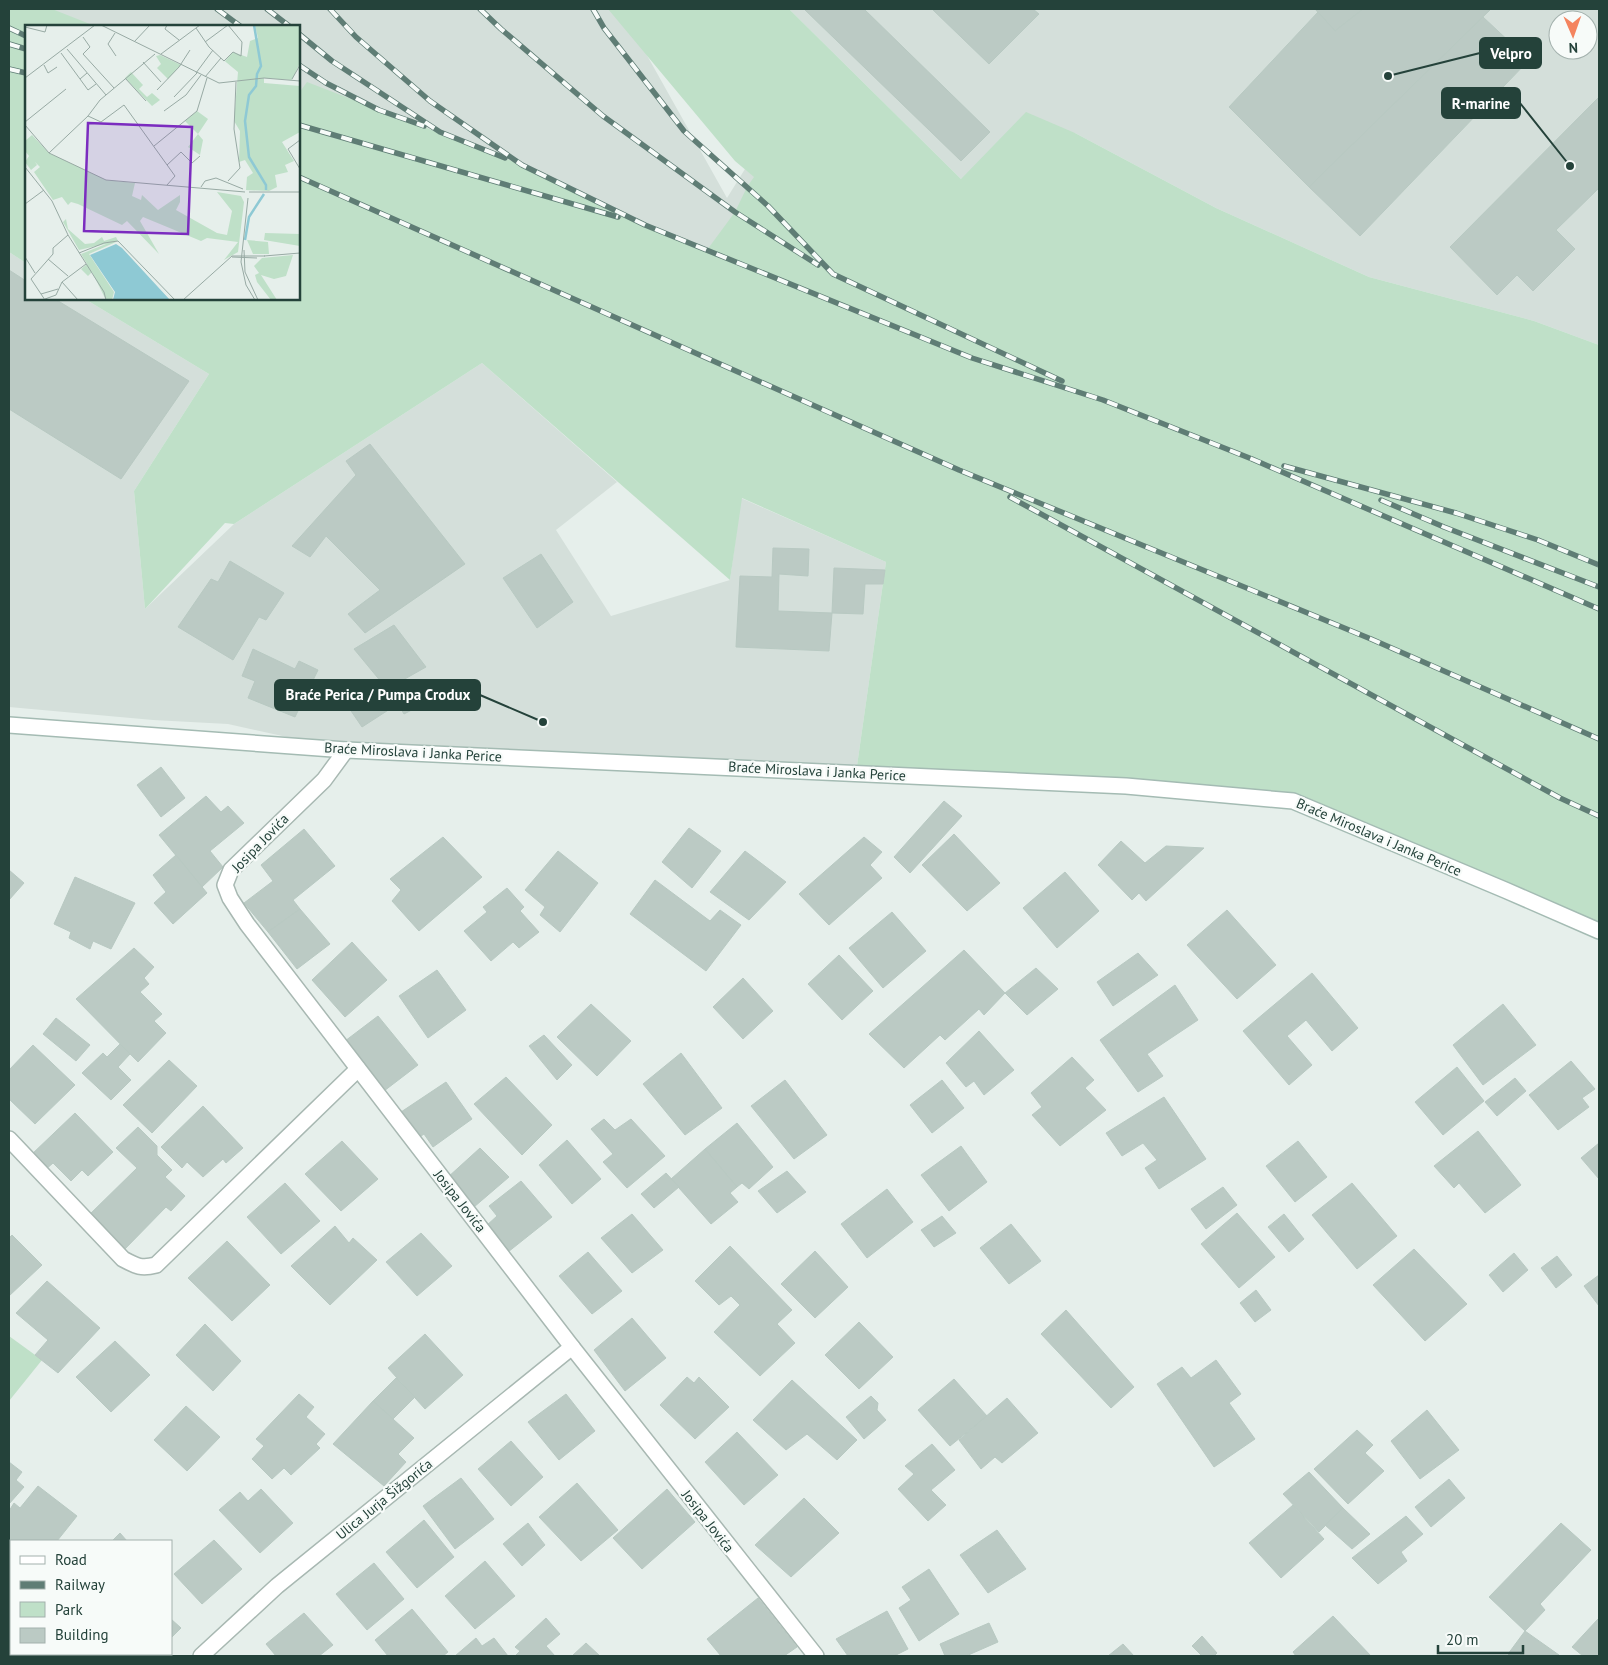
<svg xmlns="http://www.w3.org/2000/svg" width="1608" height="1665" font-family="'PT Sans',sans-serif">
<style>
.built{fill:#d4dfda;fill-rule:evenodd}
.green{fill:#bfe0c8}
.building{fill:#bbcac4;stroke:#b8c9c2}
.lines{fill:none;stroke-linecap:round;stroke-linejoin:round}
.minor-casing{stroke:#a8b8b2;stroke-width:18}
.secondary-casing{stroke:#a4bbb3;stroke-width:18}
.minor{stroke:#fff;stroke-width:15}
.secondary{stroke:#fff;stroke-width:15}
.rail-casing{stroke:#5f7d75;stroke-width:5.5}
.rail{stroke:#f7fbf9;stroke-width:4;stroke-dasharray:11;stroke-linecap:butt}
.labels{text-anchor:middle;stroke-width:4.5;stroke-linejoin:round;paint-order:stroke}
.street-label{font-size:14px;fill:#24423a;stroke:#f7fbf9}
.inset-river{fill:none;stroke:#8ec9d4;stroke-width:2.5}
.inset-road{fill:none;stroke:#98aaa4;stroke-width:1}
.view{fill:#7b2cbf;fill-opacity:0.15;stroke:#7b2cbf;stroke-width:2.5}
.inset-edge{fill:none;stroke:#24423a;stroke-width:2.5}
.leader{fill:none;stroke:#24423a;stroke-width:2}
.callout-dot{fill:#24423a;stroke:#f7fbf9;stroke-width:2}
.callout{fill:#24423a;stroke:#24423a;stroke-width:2}
.callout-label{font-size:15px;text-anchor:middle;font-weight:bold;fill:#fff}
</style>
<rect width="100%" height="100%" fill="#e6efeb"/>
<g class="built">
<polygon points="9,9 621,9 727,198 745,169 851,255 998,337 299,190 299,26 26,26"/>
<path d="M789,9h810v336l-65,-24 -165,-44 -153,-69 -141,-75 -114,46zM1558,20h30v30h-30z"/>
<polygon points="9,252 26,263 26,299 85,299 209,374 134,491 145,609 234,524 482,363 617,482 556,530 611,616 730,580 741,498 886,562 856,773 346,750 228,724 153,720 9,707"/>
</g>
<g class="green">
<polygon points="9,9 52,9 95,26 26,26 26,263 9,252"/>
<polygon points="608,9 789,9 961,179 1026,112 1075,133 1216,208 1369,277 1534,321 1599,345 1599,931 1293,801 856,773 886,562 742,498 730,580 482,363 234,524 225,523 145,609 134,491 209,374 85,299 299,299 299,93 307,82 522,165 645,225 707,250 735,212 747,187 754,177 735,161"/>
<polygon points="9,1336 42,1360 9,1401"/>
</g>
<g class="building">
<polygon points="804,9 864,9 990,132 961,161"/>
<polygon points="932,9 1033,9 1039,14 989,64"/>
<polygon points="1315,9 1363,9 1335,31"/>
<polygon points="1363,9 1491,9 1309,187 1229,107 1318,12 1335,31"/>
<polygon points="1483,17 1529,60 1360,236 1309,187"/>
<polygon points="1599,97 1599,188 1556,230 1575,249 1533,291 1517,275 1497,295 1450,247"/>
<polygon points="9,270 26,281 26,299 55,299 189,381 121,479 9,409"/>
<polygon points="370,444 465,564 365,633 348,614 380,590 326,536 310,557 292,546 356,475 346,461"/>
<polygon points="773,548 809,549 808,576 779,574 778,611 832,613 829,651 736,647 740,576 772,577"/>
<polygon points="541,554 573,602 537,628 503,578"/>
<polygon points="230,561 284,593 266,620 259,617 233,660 178,627 211,579 218,582"/>
<polygon points="834,568 885,570 883,584 865,584 863,614 832,613"/>
<polygon points="394,625 426,667 387,689 354,649"/>
<polygon points="253,649 295,669 299,661 318,670 295,717 248,698 255,681 242,676"/>
<polygon points="416,681 429,701 404,714 392,694"/>
<polygon points="375,686 393,707 362,727 347,705"/>
<polygon points="161,767 185,798 161,817 137,785"/>
<polygon points="206,796 221,812 228,806 244,823 210,851 223,867 202,887 159,835"/>
<polygon points="944,801 962,816 910,873 894,857"/>
<polygon points="689,828 721,851 692,888 662,862"/>
<polygon points="304,829 335,866 293,900 300,909 268,932 244,903 273,881 261,865"/>
<polygon points="954,834 1000,883 967,911 922,865"/>
<polygon points="443,837 482,877 419,931 392,901 401,890 390,879"/>
<polygon points="864,837 882,852 870,865 882,878 829,925 799,894"/>
<polygon points="1121,841 1145,863 1166,846 1204,848 1146,901 1139,893 1132,900 1098,865"/>
<polygon points="558,851 598,883 560,932 540,915 545,907 525,890"/>
<polygon points="745,851 786,882 749,920 710,892"/>
<polygon points="176,855 207,893 173,924 154,903 166,892 153,875"/>
<polygon points="9,870 24,883 9,900"/>
<polygon points="1065,872 1099,911 1057,948 1023,908"/>
<polygon points="75,877 135,903 111,949 93,941 90,949 69,938 71,932 54,924"/>
<polygon points="655,880 710,921 720,910 741,925 706,971 630,914"/>
<polygon points="507,888 524,907 520,911 539,932 519,948 513,942 491,961 464,931 487,912 483,907"/>
<polygon points="300,909 330,944 297,969 268,932"/>
<polygon points="1227,910 1276,965 1237,999 1187,945"/>
<polygon points="892,912 926,951 883,988 849,948"/>
<polygon points="352,942 387,980 345,1017 312,980"/>
<polygon points="134,948 154,967 144,978 149,984 140,992 162,1014 154,1021 166,1033 138,1062 76,999"/>
<polygon points="964,950 1005,993 984,1015 979,1009 945,1040 940,1035 904,1068 869,1034"/>
<polygon points="1138,953 1158,975 1113,1006 1097,982"/>
<polygon points="839,955 873,991 842,1020 808,984"/>
<polygon points="1036,968 1058,989 1027,1015 1005,993"/>
<polygon points="437,970 466,1010 428,1038 399,996"/>
<polygon points="1312,973 1358,1028 1332,1051 1306,1020 1287,1036 1312,1065 1289,1085 1243,1031"/>
<polygon points="743,978 773,1011 743,1039 713,1007"/>
<polygon points="1175,985 1198,1020 1147,1054 1163,1076 1138,1092 1100,1040"/>
<polygon points="591,1004 631,1041 597,1076 557,1037"/>
<polygon points="1503,1004 1536,1045 1483,1085 1453,1045"/>
<polygon points="378,1016 418,1065 384,1091 345,1041"/>
<polygon points="56,1018 90,1045 76,1061 43,1034"/>
<polygon points="979,1031 1014,1070 984,1095 974,1081 966,1087 946,1063"/>
<polygon points="544,1035 572,1065 557,1080 529,1046"/>
<polygon points="120,1044 130,1054 118,1067 131,1080 111,1100 82,1073 103,1053 107,1057"/>
<polygon points="33,1045 75,1085 35,1124 9,1099 9,1070"/>
<polygon points="681,1053 722,1108 685,1135 643,1084"/>
<polygon points="1072,1057 1094,1080 1085,1088 1106,1110 1060,1146 1032,1115 1042,1107 1031,1093"/>
<polygon points="169,1060 197,1086 152,1133 123,1105"/>
<polygon points="1571,1061 1595,1089 1582,1098 1589,1107 1558,1130 1529,1095"/>
<polygon points="1457,1067 1484,1101 1443,1135 1415,1102"/>
<polygon points="506,1077 552,1125 522,1155 474,1104"/>
<polygon points="1515,1078 1526,1091 1497,1116 1485,1102"/>
<polygon points="785,1080 827,1135 794,1159 751,1106"/>
<polygon points="942,1080 964,1108 932,1133 910,1105"/>
<polygon points="446,1082 472,1119 433,1147 424,1134 418,1138 398,1114"/>
<polygon points="1164,1097 1206,1159 1159,1189 1145,1168 1157,1160 1143,1143 1122,1156 1106,1133"/>
<polygon points="203,1106 243,1148 226,1163 223,1159 203,1177 187,1162 182,1168 161,1147"/>
<polygon points="75,1113 113,1152 88,1176 82,1170 71,1181 53,1163 45,1170 31,1155"/>
<polygon points="604,1119 615,1130 631,1119 665,1156 627,1188 603,1162 613,1154 591,1129"/>
<polygon points="737,1123 773,1167 749,1189 742,1183 737,1187 705,1149"/>
<polygon points="138,1127 157,1146 157,1155 172,1170 165,1177 185,1196 171,1211 166,1207 123,1251 88,1216 137,1168 116,1148"/>
<polygon points="1478,1131 1521,1185 1485,1213 1459,1183 1454,1188 1434,1166"/>
<polygon points="567,1140 601,1179 572,1204 539,1165"/>
<polygon points="342,1141 378,1179 341,1211 305,1174"/>
<polygon points="1298,1141 1327,1177 1295,1202 1266,1166"/>
<polygon points="1599,1143 1599,1179 1581,1158"/>
<polygon points="961,1146 987,1182 949,1211 921,1175"/>
<polygon points="480,1148 509,1177 474,1207 447,1178"/>
<polygon points="705,1149 737,1187 730,1193 738,1202 711,1224 671,1179"/>
<polygon points="787,1171 806,1192 777,1213 758,1191"/>
<polygon points="666,1173 679,1187 654,1208 641,1194"/>
<polygon points="521,1181 552,1217 508,1252 486,1226 497,1216 489,1206"/>
<polygon points="285,1183 320,1221 281,1254 247,1217"/>
<polygon points="1352,1183 1397,1236 1357,1269 1312,1215"/>
<polygon points="1223,1187 1237,1205 1206,1229 1191,1209"/>
<polygon points="887,1189 913,1222 867,1258 841,1224"/>
<polygon points="1237,1213 1275,1257 1239,1288 1201,1244"/>
<polygon points="632,1214 663,1250 632,1273 601,1238"/>
<polygon points="1284,1214 1304,1239 1289,1252 1268,1227"/>
<polygon points="942,1216 956,1233 934,1247 921,1230"/>
<polygon points="1011,1224 1041,1261 1009,1284 980,1248"/>
<polygon points="335,1226 349,1243 353,1238 377,1260 330,1305 291,1266"/>
<polygon points="421,1233 452,1266 417,1296 386,1262"/>
<polygon points="12,1235 42,1265 9,1296 9,1238"/>
<polygon points="227,1241 270,1285 232,1321 188,1278"/>
<polygon points="730,1246 792,1310 777,1324 795,1343 760,1376 714,1332 740,1305 731,1296 719,1305 695,1281"/>
<polygon points="1414,1249 1467,1304 1425,1341 1373,1285"/>
<polygon points="815,1251 848,1287 815,1318 781,1284"/>
<polygon points="588,1252 622,1291 592,1314 559,1276"/>
<polygon points="1514,1253 1528,1270 1503,1292 1489,1275"/>
<polygon points="1557,1256 1572,1275 1556,1288 1541,1268"/>
<polygon points="1599,1275 1599,1306 1584,1286"/>
<polygon points="47,1281 100,1328 58,1373 35,1355 48,1340 16,1313"/>
<polygon points="1256,1290 1271,1310 1255,1322 1240,1303"/>
<polygon points="1066,1310 1134,1387 1111,1408 1041,1334"/>
<polygon points="632,1318 666,1358 625,1391 594,1350"/>
<polygon points="859,1322 893,1357 859,1389 825,1355"/>
<polygon points="205,1324 241,1361 213,1391 176,1355"/>
<polygon points="425,1334 463,1375 425,1409 388,1368"/>
<polygon points="115,1341 150,1375 111,1412 76,1377"/>
<polygon points="1216,1360 1241,1394 1229,1403 1255,1439 1214,1467 1157,1384 1182,1367 1191,1378"/>
<polygon points="687,1377 694,1383 699,1377 729,1407 695,1439 660,1405"/>
<polygon points="396,1378 415,1397 393,1419 373,1401"/>
<polygon points="954,1379 987,1416 950,1446 918,1410"/>
<polygon points="792,1380 857,1440 837,1460 807,1434 786,1450 753,1420"/>
<polygon points="299,1394 314,1407 306,1417 325,1434 316,1444 320,1448 291,1475 284,1468 272,1479 252,1459 264,1446 256,1439"/>
<polygon points="566,1394 595,1431 559,1460 528,1422"/>
<polygon points="871,1396 878,1403 877,1410 886,1420 864,1439 846,1417"/>
<polygon points="1007,1398 1038,1433 1002,1463 995,1457 981,1469 959,1440"/>
<polygon points="373,1401 414,1438 398,1454 406,1462 384,1486 333,1444"/>
<polygon points="186,1406 220,1437 187,1471 154,1440"/>
<polygon points="1427,1410 1459,1450 1420,1479 1391,1441"/>
<polygon points="1357,1430 1373,1445 1365,1453 1384,1471 1348,1504 1314,1469"/>
<polygon points="737,1432 778,1475 744,1505 705,1462"/>
<polygon points="511,1441 543,1477 511,1506 478,1469"/>
<polygon points="932,1444 955,1470 931,1490 946,1505 928,1521 898,1489 914,1474 905,1466"/>
<polygon points="9,1462 22,1472 16,1480 24,1487 9,1504"/>
<polygon points="1309,1472 1343,1508 1319,1532 1283,1494"/>
<polygon points="461,1478 494,1519 455,1549 423,1506"/>
<polygon points="1449,1479 1465,1498 1431,1527 1415,1507"/>
<polygon points="577,1483 618,1530 581,1561 539,1517"/>
<polygon points="38,1486 77,1516 57,1541 11,1541 11,1550 9,1548 9,1511 14,1503 20,1508"/>
<polygon points="261,1489 293,1523 260,1553 219,1510 240,1492 248,1501"/>
<polygon points="667,1489 695,1522 642,1569 613,1538"/>
<polygon points="804,1498 839,1533 791,1577 755,1545"/>
<polygon points="1293,1505 1324,1539 1281,1578 1249,1543"/>
<polygon points="1343,1508 1370,1534 1352,1549 1325,1525"/>
<polygon points="1406,1516 1423,1534 1401,1552 1407,1561 1378,1584 1352,1558"/>
<polygon points="424,1520 454,1557 417,1588 386,1552"/>
<polygon points="528,1523 545,1545 522,1566 503,1544"/>
<polygon points="1561,1523 1591,1550 1540,1604 1545,1610 1525,1631 1489,1597"/>
<polygon points="997,1530 1026,1569 988,1593 960,1555"/>
<polygon points="120,1533 127,1541 112,1541"/>
<polygon points="214,1540 242,1569 202,1604 174,1574"/>
<polygon points="485,1561 515,1596 475,1629 445,1596"/>
<polygon points="374,1563 404,1599 367,1630 336,1594"/>
<polygon points="929,1569 959,1614 919,1641 899,1608 911,1600 902,1587"/>
<polygon points="758,1598 797,1647 784,1656 721,1656 707,1639"/>
<polygon points="412,1609 448,1652 443,1656 388,1656 375,1640"/>
<polygon points="887,1611 908,1649 894,1656 848,1656 836,1639"/>
<polygon points="304,1613 333,1645 319,1656 276,1656 266,1644"/>
<polygon points="1333,1616 1371,1656 1296,1656 1293,1652"/>
<polygon points="546,1618 560,1634 546,1646 555,1656 515,1656 520,1651 515,1647"/>
<polygon points="171,1619 181,1628 171,1638"/>
<polygon points="1598,1619 1599,1621 1599,1656 1583,1656 1572,1647"/>
<polygon points="989,1623 998,1642 966,1656 945,1656 940,1644"/>
<polygon points="1525,1631 1559,1655 1557,1656 1511,1656 1508,1654"/>
<polygon points="1202,1636 1217,1653 1214,1656 1202,1656 1192,1646"/>
<polygon points="476,1638 482,1646 494,1638 508,1656 455,1656"/>
<polygon points="586,1643 600,1656 572,1656"/>
<polygon points="1123,1644 1134,1656 1108,1656"/>
<polygon points="41,1654 65,1654 63,1656 43,1656"/>
<polygon points="88,1654 96,1654 98,1656 85,1656"/>
<polygon points="135,1654 163,1654 161,1656 138,1656"/>
</g>
<g class="lines">
<g class="minor-casing">
<g id="minor">
<polyline points="346,750 324,780 231,870 225,885 230,898 247,924 572,1347 816,1656"/>
<path d="M9,1139l114,120c13,7 18,10 33,6l202,-196"/>
<polyline points="201,1656 277,1586 572,1347"/>
</g>
</g>
<g class="secondary-casing">
<polyline id="secondary" points="9,725 346,750 1126,786 1293,801 1505,890 1599,931"/>
</g>
<use href="#minor" class="minor"/>
<use href="#secondary" class="secondary"/>
<g class="rail-casing">
<g id="rail">
<polyline points="217,9 240,26"/>
<polyline points="267,9 289,26"/>
<polyline points="330,9 356,37 430,101 522,165 645,225 972,358 1103,400 1252,459 1599,609"/>
<polyline points="480,9 501,29 603,116 735,212 818,265"/>
<polyline points="593,9 604,28 684,131 768,206 833,274 1062,381"/>
<polyline points="9,28 26,36"/>
<polyline points="299,34 332,61 440,132 505,158"/>
<polyline points="9,44 26,49"/>
<polyline points="299,65 326,83 379,110 424,126"/>
<polyline points="9,69 26,73"/>
<polyline points="299,125 618,217"/>
<polyline points="299,177 959,470 1371,639 1599,739"/>
<polyline points="1284,466 1456,513 1538,540 1599,565"/>
<polyline points="1010,497 1560,798 1599,816"/>
<polyline points="1381,500 1444,527 1599,587"/>
</g>
</g>
<use href="#rail" class="rail"/>
</g>
<g class="labels">
<g class="street-label">
<text transform="translate(413 752) rotate(3)" y="5">Braće Miroslava i Janka Perice</text>
<text transform="translate(817 771) rotate(3)" y="5">Braće Miroslava i Janka Perice</text>
<text transform="translate(1379 837) rotate(23)" y="5">Braće Miroslava i Janka Perice</text>
<text transform="translate(260 843) rotate(-46)" y="5">Josipa Jovića</text>
<text transform="translate(460 1201) rotate(52)" y="5">Josipa Jovića</text>
<text transform="translate(384 1499) rotate(-39)" y="5">Ulica Jurja Šižgorića</text>
<text transform="translate(708 1521) rotate(52)" y="5">Josipa Jovića</text>
</g>
</g>
<g transform="translate(25 25)">
<rect width="275" height="275" fill="#e6efeb"/>
<path d="M230,0h45v38l-8,17 -28,-2v5l36,3v46l-18,10 12,19 -9,4 3,7 -13,3 2,12 -8,4 -23,-1 1,-13 6,-4 -8,-13 -6,2 1,-31 -6,-10 4,-49 -17,-14 4,3 8,-9 14,5 3,-16 8,-3zM135,30l21,10 -13,14 -11,-11 4,-4 -5,-8zM106,47l12,13 -4,4 8,8 5,-4 8,7 -8,6 -27,-28zM172,86l11,8 -10,15 5,6 -3,15 -12,-8 10,-13 -13,-13zM7,110l17,18 57,27 29,3 -3,13 9,4 1,-5 16,15 22,-15v7l-4,8 41,23 10,2 5,-24 -15,-19 24,4 3,6 -6,50 -14,8 14,-18 -31,-4 -6,3 -58,-24 -3,4 19,33 -32,-33 -5,4 -44,-21 -7,-2 -3,3 -6,-8 -9,3 -19,-28 6,-5 -5,-5 2,3 -6,5 -6,-8 4,-6 -4,-5v-10zM41,194l2,10 17,15 9,-1 8,-6 2,4 12,-4 2,4 -39,9 -16,-28zM240,208l35,1v12l-36,-6zM222,215l21,2 1,12h-16zM86,217h5l-27,12 25,38 -2,8h-6l-14,-28 -4,4 -7,-7 6,-5 -6,-10zM268,230l-7,21 -12,3 -13,-4 16,25h-6l-14,-18 -2,-7 4,-2 -5,-7 8,-8z" fill="#bfe0c8"/>
<path d="M91,219l6,4 48,52h-57l2,-8 -25,-37z" fill="#8ec9d4"/>
<path class="inset-river" d="M229,0l7,41 -4,8 -1,12 -7,9 -4,26 4,36 17,28v5M220,215l4,-23 15,-23"/>
<path class="inset-road" d="M76,0l118,58 45,-5 36,3M142,0l-2,4 14,11M0,2l20,5 2,-7M171,3l13,19 15,14 9,-9 8,4 1,-14 -14,-17M90,8l-7,11 8,12M58,12l7,10 -7,7 31,34M109,17l16,-17M180,17l23,-17M42,24l39,46M36,28l19,26 7,-6M136,29l39,-29M118,37l18,20M19,40l4,8 9,-6M171,48l17,-23M180,52l16,-19M0,53l70,-53M100,53l21,23M55,54l8,11 8,-6M267,54l8,-14M132,65l22,-23 11,-17M149,72l23,-24M139,86l22,-16 15,-20M63,91l13,6 23,-17 51,71 -8,9M0,97l41,-33M0,100l24,28 57,27 139,12M275,115l-12,9 12,20M129,121l43,-35 10,-33M24,128l39,-37 12,-16 55,-46M142,140l14,-13 11,11 8,-7M0,142l27,34 16,34 36,57 2,8M203,156l12,-13 -6,-39 2,-47M176,162l4,-6 11,-3 27,11M224,167h51M223,173l-7,64 5,23 9,15M0,179l19,-14M219,225l1,22 13,28M54,228l25,-10 14,-2 57,59M239,231l36,-3M0,232l10,16M207,232l25,1M23,234l20,17M6,254l22,-25v-6l15,-13M6,254l14,21M37,257l16,18M16,269l17,-5M20,274l11,-4 6,-13 24,-18M158,275l49,-44h33"/>
<path class="view" d="M63,98l104,4 -4,107 -104,-3z"/>
<rect width="275" height="275" class="inset-edge"/>
</g>
<path class="leader" d="M1388 76L1480 53M1570 166L1520 103M543 722L480 695"/>
<g class="callout-dot">
<circle cx="1388" cy="76" r="5"/>
<circle cx="1570" cy="166" r="5"/>
<circle cx="543" cy="722" r="5"/>
</g>
<g class="callout">
<rect x="1480" y="38" width="61" height="30" rx="5"/>
<rect x="1442" y="88" width="78" height="30" rx="5"/>
<rect x="275" y="680" width="205" height="30" rx="5"/>
</g>
<g class="callout-label">
<text x="1511" y="59">Velpro</text>
<text x="1481" y="109">R-marine</text>
<text x="378" y="700">Braće Perica / Pumpa Crodux</text>
</g>
<rect width="1608" height="1665" fill="none" stroke="#24423a" stroke-width="20"/>
<rect x="10" y="1540" width="162" height="115" fill="#f7fbf9" stroke="#a3b1ad"/>
<rect x="20" y="1556" width="25" height="8" fill="#ffffff" stroke="#a3b1ad"/>
<text x="55" y="1565" font-size="15" fill="#24423a">Road</text>
<rect x="20" y="1581" width="25" height="8" fill="#5f7d75" stroke="#a3b1ad"/>
<text x="55" y="1590" font-size="15" fill="#24423a">Railway</text>
<rect x="20" y="1602" width="25" height="15" fill="#bfe0c8" stroke="#a3b1ad"/>
<text x="55" y="1615" font-size="15" fill="#24423a">Park</text>
<rect x="20" y="1628" width="25" height="15" fill="#bbcac4" stroke="#a3b1ad"/>
<text x="55" y="1640" font-size="15" fill="#24423a">Building</text>
<g transform="translate(1573 35) rotate(178)"><circle r="24" fill="#f7fbf9" stroke="#a3b1ad"/>
<path d="M0-4L9 19L0 12L-9 19Z" fill="#f4845f"/>
<text y="-8" font-size="14" font-weight="bold" text-anchor="middle" fill="#24423a">N</text>
</g>
<path d="M1438 1645v8h85v-8" fill="none" stroke="#24423a" stroke-width="2.5"/>
<text x="1446" y="1645" font-size="15" fill="#24423a" stroke="#f7fbf9" stroke-width="4" paint-order="stroke">20 m</text>
</svg>
